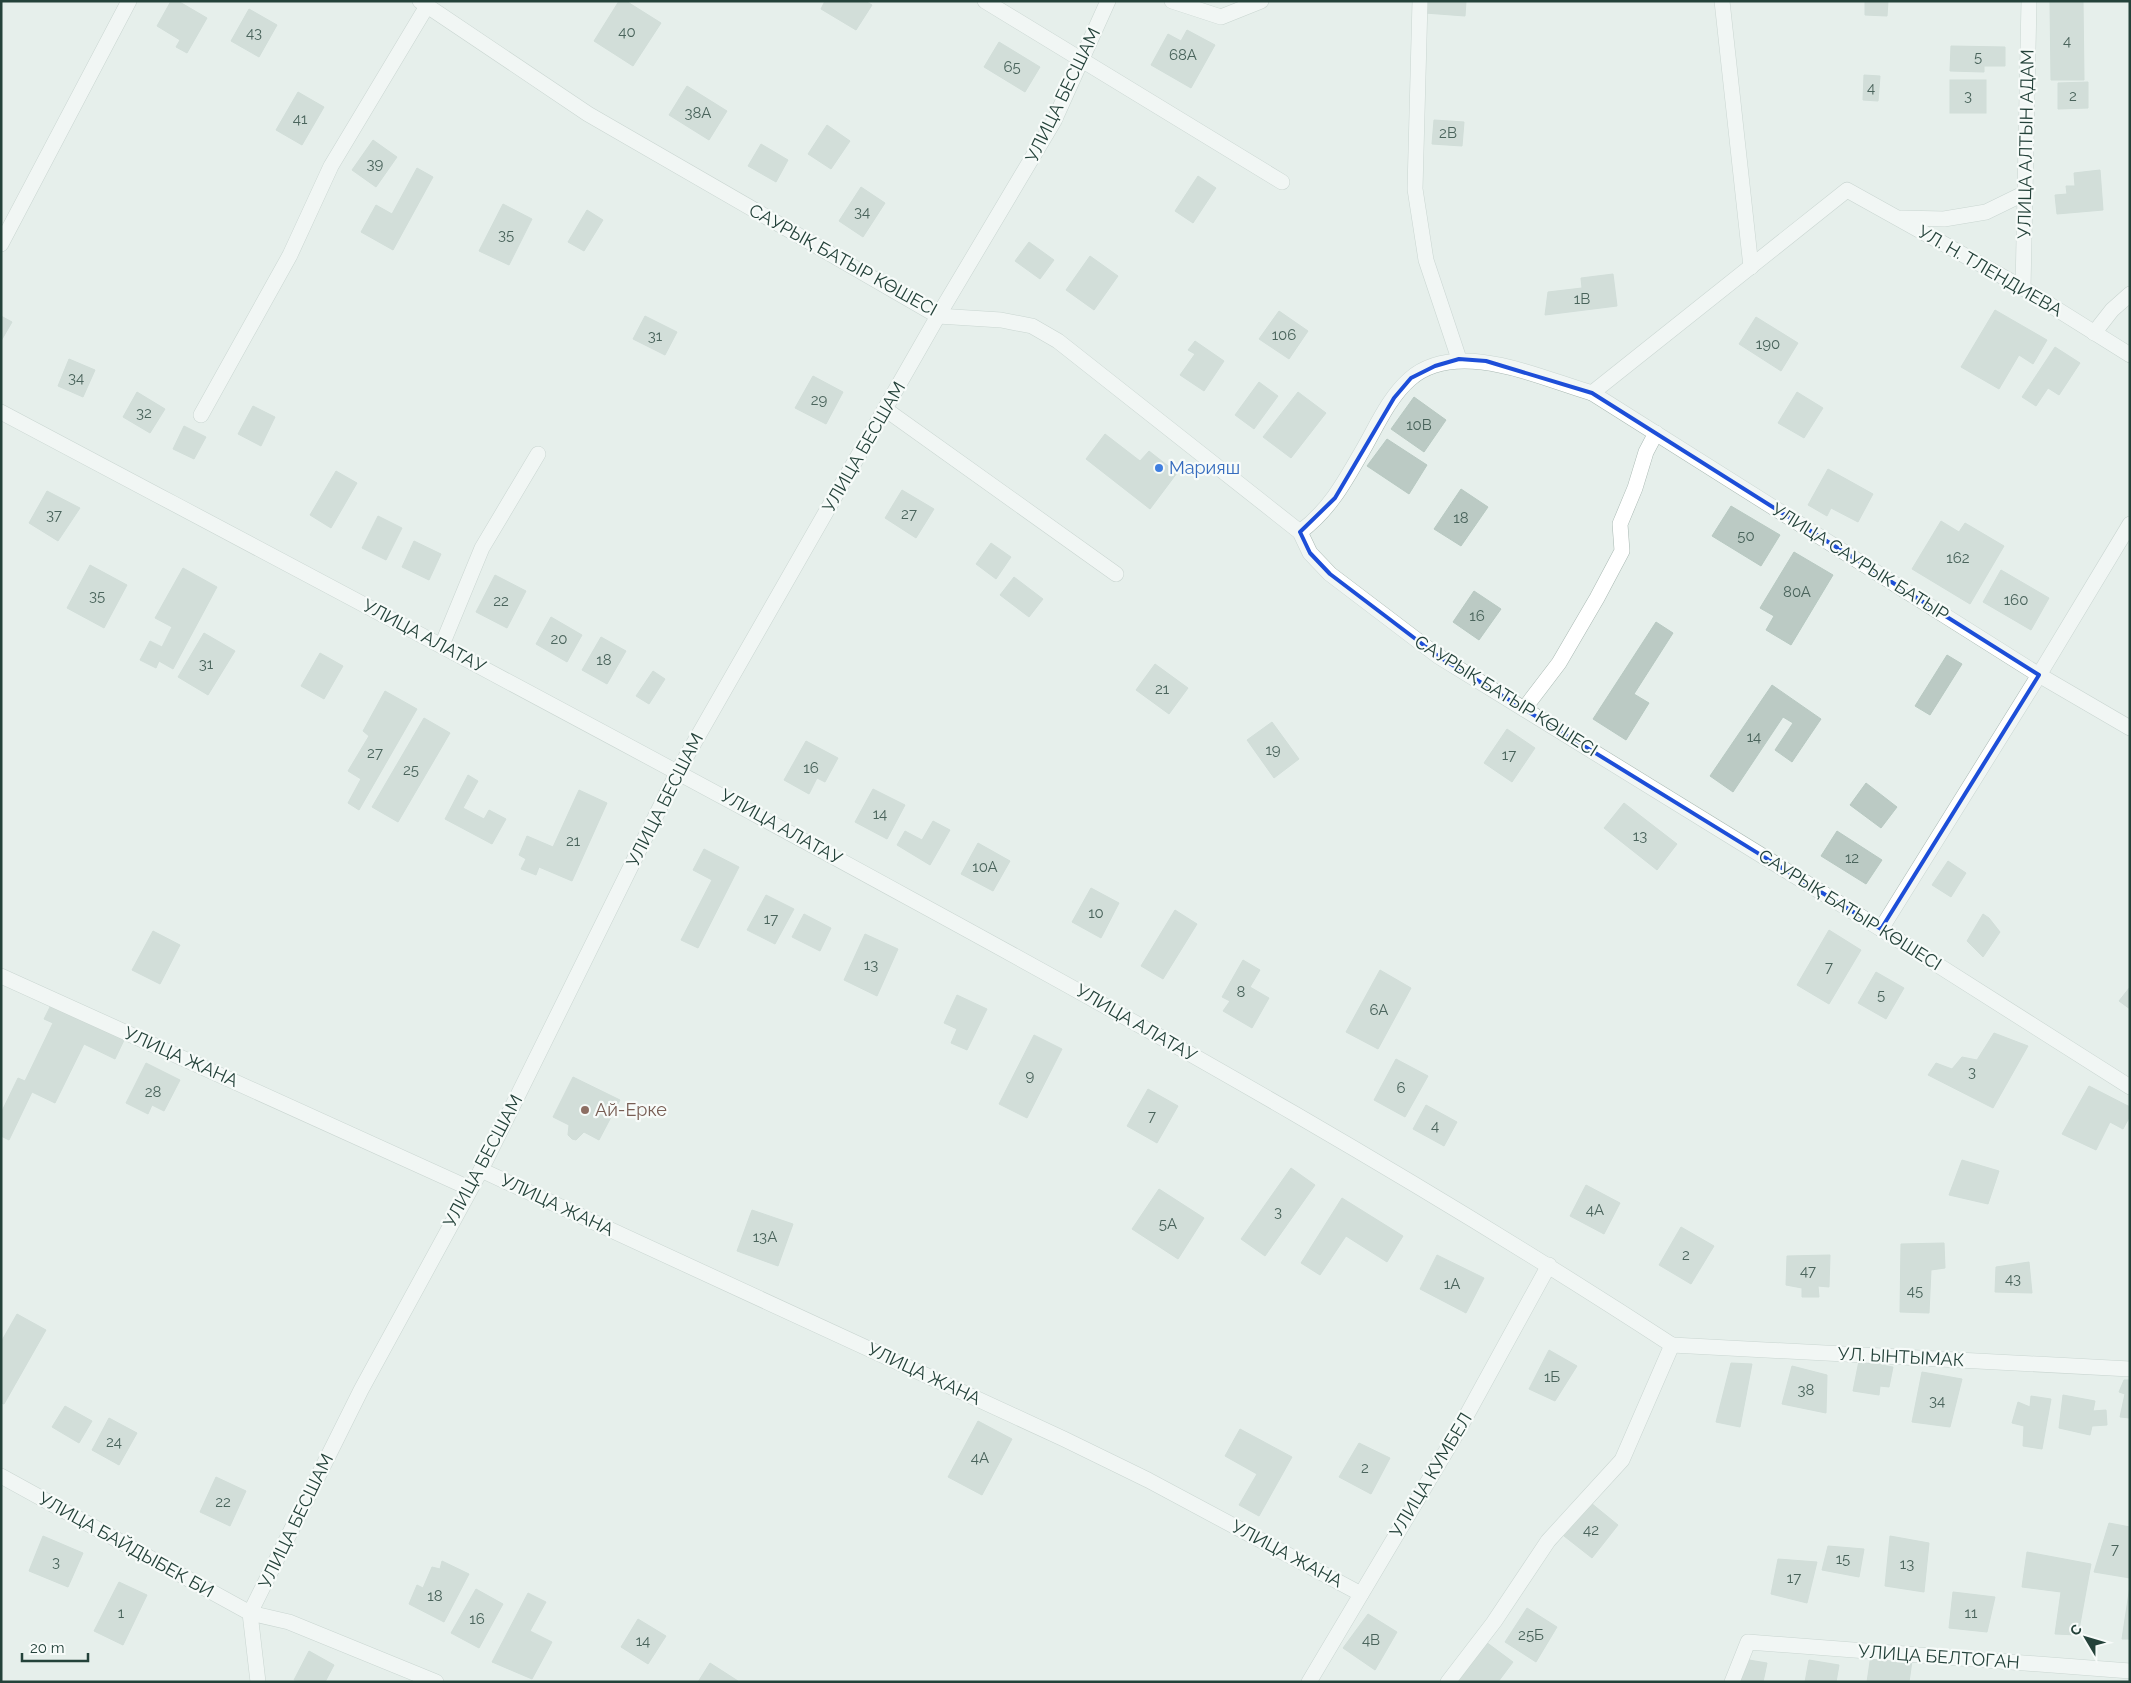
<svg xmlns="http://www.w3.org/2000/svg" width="2131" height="1683" font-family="Raleway,sans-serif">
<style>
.building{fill:#bbcac4;stroke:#b8c9c2}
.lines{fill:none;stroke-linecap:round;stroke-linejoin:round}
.minor-casing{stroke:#a8b8b2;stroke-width:16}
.minor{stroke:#fff;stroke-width:15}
.marked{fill:none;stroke:#1d4ed8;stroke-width:4;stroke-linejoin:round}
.shop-dot{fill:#3f7fe0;stroke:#f7fbf9;stroke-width:2}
.education-dot{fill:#8d6e63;stroke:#f7fbf9;stroke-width:2}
.labels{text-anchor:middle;stroke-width:4.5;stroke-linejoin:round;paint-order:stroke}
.number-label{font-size:15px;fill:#4a645c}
.street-label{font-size:18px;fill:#24423a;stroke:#f7fbf9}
.shop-label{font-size:18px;fill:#366cbe;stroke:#f7fbf9;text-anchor:start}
.education-label{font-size:18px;fill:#785e54;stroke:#f7fbf9;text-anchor:start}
</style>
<rect width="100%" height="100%" fill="#e6efeb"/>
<g class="building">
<polygon points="171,1 178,1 207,18 187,53 176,47 180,40 157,26"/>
<polygon points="619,1 626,1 661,23 633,66 594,41"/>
<polygon points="825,1 865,1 872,5 856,30 821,9"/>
<polygon points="1426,1 1466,1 1465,16 1425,13"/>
<polygon points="1865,1 1888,1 1887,16 1865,15"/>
<polygon points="2083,1 2084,80 2051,80 2050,2"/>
<polygon points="249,9 277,25 259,57 231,41"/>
<polygon points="1187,30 1215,45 1191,88 1151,65 1168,34 1181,41"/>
<polygon points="999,42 1040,67 1025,92 984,67"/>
<polygon points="1951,46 2005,47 2005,66 1984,66 1984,72 1950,71"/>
<polygon points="1864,75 1880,76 1878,101 1863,100"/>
<rect x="1950" y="80" width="36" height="33"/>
<polygon points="2088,82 2088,108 2058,109 2058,83"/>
<polygon points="687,86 727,111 709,140 669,115"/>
<polygon points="298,92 324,107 302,145 276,130"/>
<polygon points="1434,120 1464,122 1462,146 1432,144"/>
<polygon points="827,125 850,141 831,169 808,154"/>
<polygon points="373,140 397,157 376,187 352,170"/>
<polygon points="761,144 788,160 776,182 748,166"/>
<polygon points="417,168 433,177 393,250 361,232 376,205 392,214"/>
<polygon points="2100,170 2103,210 2057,214 2055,195 2067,194 2066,186 2075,186 2074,173"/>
<polygon points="1198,176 1216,188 1193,223 1175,211"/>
<polygon points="861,187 885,203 863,237 839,221"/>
<polygon points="503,204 532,219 509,265 479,251"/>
<polygon points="587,210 603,220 584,251 568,242"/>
<polygon points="1029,242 1054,260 1040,279 1015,261"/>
<polygon points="1090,256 1118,276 1094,310 1066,290"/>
<polygon points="1613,274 1617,306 1545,315 1548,292 1582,288 1581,278"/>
<polygon points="1995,310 2047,340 2033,364 2019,355 1999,389 1961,367"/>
<polygon points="1279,311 1308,331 1289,359 1259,339"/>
<polygon points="1,316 12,322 1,341"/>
<polygon points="645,316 677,332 665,355 633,339"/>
<polygon points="1756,317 1798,343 1781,371 1739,344"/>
<polygon points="1195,341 1224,361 1204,391 1180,375 1195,354 1188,350"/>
<polygon points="2055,347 2080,363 2059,395 2048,388 2036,406 2022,397"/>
<polygon points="69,359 95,370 83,397 58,386"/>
<polygon points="813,376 843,392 826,424 795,408"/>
<polygon points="1259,382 1278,396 1254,429 1235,415"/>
<polygon points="137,392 165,409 150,433 123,417"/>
<polygon points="1298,392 1326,413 1291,458 1263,437"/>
<polygon points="1797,392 1823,408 1804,438 1778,423"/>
<polygon points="1414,397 1446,420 1424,452 1391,429"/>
<polygon points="253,406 275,417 261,446 238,434"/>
<polygon points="184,426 206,437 194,459 173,449"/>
<polygon points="1105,434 1140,461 1149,451 1177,473 1150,509 1086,459"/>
<polygon points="1387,439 1427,465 1409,494 1367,466"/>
<polygon points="1828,469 1873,494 1858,522 1831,508 1827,516 1808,505"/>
<polygon points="336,471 357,483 331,528 310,515"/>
<polygon points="1461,489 1488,507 1461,546 1434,529"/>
<polygon points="902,490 934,509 916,538 885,518"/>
<polygon points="47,491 80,508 58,541 29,523"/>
<polygon points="1731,506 1780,535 1761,566 1712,536"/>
<polygon points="378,516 402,528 386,560 362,548"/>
<polygon points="1941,521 1959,532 1965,523 2004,546 1970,604 1912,569"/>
<polygon points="414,541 441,554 429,580 402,567"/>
<polygon points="991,543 1011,557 996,579 976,564"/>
<polygon points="1794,552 1833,575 1791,645 1766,630 1774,616 1760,608"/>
<polygon points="90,565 127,585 104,628 67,608"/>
<polygon points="183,568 217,587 173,669 159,661 156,668 140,660 150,641 162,647 172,627 155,618"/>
<polygon points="2001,570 2049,598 2031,630 1983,602"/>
<polygon points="495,575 526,591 507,628 476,612"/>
<polygon points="1014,577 1043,599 1029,617 1000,595"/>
<polygon points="1474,591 1501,609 1479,640 1453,622"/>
<polygon points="551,617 582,635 567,662 536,644"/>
<polygon points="1656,622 1673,633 1634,694 1649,703 1626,740 1593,719"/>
<polygon points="204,633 235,651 208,695 178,677"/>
<polygon points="601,637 626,651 607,684 582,670"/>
<polygon points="320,653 343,666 324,699 301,686"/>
<polygon points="1947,655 1962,664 1930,715 1915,706"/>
<polygon points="1155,664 1188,688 1169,714 1136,690"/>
<polygon points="653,671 665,679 649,704 636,696"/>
<polygon points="1772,685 1821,719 1792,762 1775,750 1793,723 1783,717 1733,792 1710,776"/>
<polygon points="385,691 417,709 359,810 348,803 361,779 348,771 369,736 363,731"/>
<polygon points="424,718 450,733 398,822 372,807"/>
<polygon points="1272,722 1299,759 1274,778 1247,740"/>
<polygon points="1507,729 1535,748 1512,782 1484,763"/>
<polygon points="806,741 838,758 825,782 817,778 809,794 784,780"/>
<polygon points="468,775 478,781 463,808 484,819 489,810 506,819 492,844 445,819"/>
<polygon points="1866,783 1897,807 1881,828 1850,805"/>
<polygon points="873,789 905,805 887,839 855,822"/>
<polygon points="579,790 607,803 572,881 539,867 536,875 521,869 526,859 519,855 527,836 553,847"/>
<polygon points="1624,803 1677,844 1657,870 1604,828"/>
<polygon points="933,821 950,830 930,865 897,845 905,831 922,840"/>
<polygon points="1837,831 1882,860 1866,884 1821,856"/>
<polygon points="978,843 1010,861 993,891 961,874"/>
<polygon points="704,849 739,867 698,948 681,940 712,880 693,870"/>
<polygon points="1948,861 1966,873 1951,897 1932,885"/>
<polygon points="1091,888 1119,903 1101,938 1072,922"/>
<polygon points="766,895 794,909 775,944 747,930"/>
<polygon points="1175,910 1197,924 1163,979 1141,966"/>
<polygon points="804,914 831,928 820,951 792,937"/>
<polygon points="1983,914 1989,918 2000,932 1983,957 1967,941"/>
<polygon points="1829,930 1861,950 1829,1004 1797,985"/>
<polygon points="153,931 180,945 160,984 132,970"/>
<polygon points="865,934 898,949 877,996 844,980"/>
<polygon points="1243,960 1260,970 1250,987 1269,998 1252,1028 1223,1011 1230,1001 1222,997"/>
<polygon points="1380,970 1411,988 1378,1049 1346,1032"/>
<polygon points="1876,972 1904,988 1886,1019 1858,1003"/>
<polygon points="2130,987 2130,1009 2119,1001"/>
<polygon points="957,995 987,1009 967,1050 951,1043 957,1029 944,1023"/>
<polygon points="53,1001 126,1036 115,1059 84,1044 55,1103 32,1092 9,1140 1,1136 1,1113 18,1078 25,1081 53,1023 44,1019"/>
<polygon points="1994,1033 2028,1046 1993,1108 1928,1075 1936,1063 1952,1069 1962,1057 1977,1060"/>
<polygon points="1034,1035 1062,1049 1027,1118 999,1104"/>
<polygon points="1396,1059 1428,1076 1405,1117 1374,1100"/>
<polygon points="146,1063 180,1080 164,1111 152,1105 148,1114 126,1103"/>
<polygon points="573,1077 620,1100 599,1140 584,1132 576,1140 572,1139 568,1135 569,1125 553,1117"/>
<polygon points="2089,1086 2130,1107 2130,1116 2123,1129 2110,1122 2096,1150 2062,1134"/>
<polygon points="1148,1089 1178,1106 1157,1143 1127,1126"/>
<polygon points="1426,1105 1457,1122 1444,1146 1413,1129"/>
<polygon points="1962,1160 1999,1171 1988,1204 1949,1195"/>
<polygon points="1291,1168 1315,1185 1265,1256 1241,1239"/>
<polygon points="1586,1185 1620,1203 1604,1234 1570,1216"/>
<polygon points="1159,1189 1204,1218 1178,1259 1132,1229"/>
<polygon points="1342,1198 1403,1236 1387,1262 1346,1236 1320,1275 1301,1263"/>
<polygon points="752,1210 793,1224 778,1266 737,1251"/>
<polygon points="1681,1227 1714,1246 1691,1284 1659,1265"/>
<polygon points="1944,1243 1945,1268 1931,1270 1929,1313 1900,1312 1901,1244"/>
<polygon points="1437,1255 1484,1278 1466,1313 1420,1289"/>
<polygon points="1830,1255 1829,1287 1818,1286 1819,1297 1802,1297 1802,1288 1786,1285 1787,1256"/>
<polygon points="2029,1262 2032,1293 1995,1292 1996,1267"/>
<polygon points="17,1314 46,1330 4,1404 1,1403 1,1342"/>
<polygon points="1549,1350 1577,1366 1555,1401 1529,1389"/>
<polygon points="1859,1361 1893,1367 1889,1387 1880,1386 1879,1395 1853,1391"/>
<polygon points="1731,1363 1752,1364 1740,1427 1716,1422"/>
<polygon points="1792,1366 1827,1375 1826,1413 1782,1404"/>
<polygon points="1922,1372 1962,1379 1950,1427 1912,1422"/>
<polygon points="2124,1380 2130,1380 2130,1418 2120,1417 2125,1394 2119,1392"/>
<polygon points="2063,1395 2095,1401 2093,1411 2106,1410 2107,1425 2092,1426 2090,1435 2059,1428"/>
<polygon points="2031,1396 2051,1399 2042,1449 2023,1446 2024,1426 2012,1423 2018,1402 2030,1407"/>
<polygon points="65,1406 92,1421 79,1443 52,1427"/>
<polygon points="109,1418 137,1433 119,1465 92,1450"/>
<polygon points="978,1421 1012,1439 982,1495 948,1477"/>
<polygon points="1240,1429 1292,1457 1259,1516 1239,1505 1257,1474 1225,1456"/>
<polygon points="1359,1443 1390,1458 1371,1494 1339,1477"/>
<polygon points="216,1477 246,1491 230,1526 200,1512"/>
<polygon points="1591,1503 1618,1525 1592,1558 1564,1536"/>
<polygon points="2109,1523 2130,1527 2130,1578 2094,1572"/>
<polygon points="43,1536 83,1553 68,1587 29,1571"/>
<polygon points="1890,1536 1929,1543 1924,1592 1885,1586"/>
<polygon points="1828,1546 1864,1549 1859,1577 1822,1570"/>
<polygon points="2027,1552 2091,1564 2078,1635 2055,1634 2061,1592 2022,1587"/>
<polygon points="1778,1559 1817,1562 1807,1603 1771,1594"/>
<polygon points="442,1561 469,1574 444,1622 409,1604 417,1585 423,1588 432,1567 440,1569"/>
<polygon points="119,1582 147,1595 123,1645 94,1631"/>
<polygon points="2130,1586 2130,1639 2122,1639"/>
<polygon points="476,1589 503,1604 479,1648 451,1633"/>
<polygon points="1953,1592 1995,1597 1987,1632 1949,1628"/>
<polygon points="528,1593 546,1602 530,1631 552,1642 532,1679 492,1662"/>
<polygon points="1527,1608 1557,1627 1536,1662 1505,1642"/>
<polygon points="1368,1614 1397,1632 1375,1670 1343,1648"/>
<polygon points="638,1619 666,1636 648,1664 621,1647"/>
<polygon points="1486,1642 1513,1662 1498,1682 1457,1682"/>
<polygon points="309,1651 334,1665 325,1682 294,1680"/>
<polygon points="1871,1655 1912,1661 1909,1682 1867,1682"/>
<polygon points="1743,1659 1767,1663 1763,1682 1739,1682"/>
<polygon points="1809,1660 1839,1665 1836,1682 1805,1682"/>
<polygon points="710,1663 738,1681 738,1682 698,1682"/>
</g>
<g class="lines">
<g class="minor-casing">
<g id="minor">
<polyline points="420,1 588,114 938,316 1001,320 1032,326 1058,341 1300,532 1310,553 1330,574 1438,656 1881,929 2130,1087"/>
<polyline points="985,1 1282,182"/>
<polyline points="1172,1 1221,17 1261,1"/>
<polyline points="1420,1 1415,189 1426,260 1459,359"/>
<polyline points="1722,1 1751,267"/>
<polyline points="1901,218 1944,219 1986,212 2025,193"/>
<polyline points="1,244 129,1"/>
<polyline points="2023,288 2029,1"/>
<polyline points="2094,333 2112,310 2130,294"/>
<polyline points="1592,393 2039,675 2130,728"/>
<polyline points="885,409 1116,574"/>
<path d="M1,412c303,161 607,321 908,486 259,141 516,286 763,447"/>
<polyline points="201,415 290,255 331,166 427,6"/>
<path d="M1300,532c28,-21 43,-47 60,-77 15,-25 28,-57 50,-76 47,-41 130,-1 182,14l255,-203 176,98 107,67"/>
<polyline points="442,645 482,548 538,454"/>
<polyline points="1524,709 1559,663 1597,598 1622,551 1620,524 1635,488 1646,452 1656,433"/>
<polyline points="1881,929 2039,675 2130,524"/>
<polyline points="1,976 469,1188"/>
<polyline points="481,1170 1064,1439 1148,1480 1361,1594"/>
<polyline points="1672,1345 2130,1369"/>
<polyline points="1,1476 250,1613 289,1622 436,1682"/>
<polyline points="250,1613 361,1390 481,1170 678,771 938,316 1054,121 1108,1"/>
<polyline points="250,1613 258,1682"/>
<polyline points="1309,1682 1458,1431 1549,1265"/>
<polyline points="1448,1682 1494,1622 1548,1541 1622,1460 1672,1345"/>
<polyline points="1732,1682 1748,1642 2130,1671"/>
</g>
</g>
<use href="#minor" class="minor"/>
</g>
<path d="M0 0H2131V1683H0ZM1459,359l27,2 106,32 447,282 -158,254 -443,-273 -108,-82 -20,-21 -10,-21 35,-34 59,-100 17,-20 24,-12z" fill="#e6efeb" fill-opacity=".55" fill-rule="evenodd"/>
<path class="marked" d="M1459,359l27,2 106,32 447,282 -158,254 -443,-273 -108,-82 -20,-21 -10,-21 35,-34 59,-100 17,-20 24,-12z"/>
<circle class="shop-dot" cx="1159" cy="468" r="5"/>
<circle class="education-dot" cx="585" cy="1110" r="5"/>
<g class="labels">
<g class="number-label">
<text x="627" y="37">40</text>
<text x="254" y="38">43</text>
<text x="2067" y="46">4</text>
<text x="1183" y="60">68А</text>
<text x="1978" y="62">5</text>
<text x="1012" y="72">65</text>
<text x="1871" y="93">4</text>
<text x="1968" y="101">3</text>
<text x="2073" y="101">2</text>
<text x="698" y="118">38А</text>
<text x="300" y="124">41</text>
<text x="1448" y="138">2В</text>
<text x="375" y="169">39</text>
<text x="862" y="217">34</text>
<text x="506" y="240">35</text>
<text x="1582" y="304">1В</text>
<text x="1284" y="340">106</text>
<text x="655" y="341">31</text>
<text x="1768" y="349">190</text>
<text x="76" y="383">34</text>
<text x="819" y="405">29</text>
<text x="144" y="418">32</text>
<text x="1419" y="430">10В</text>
<text x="909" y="519">27</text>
<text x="54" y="520">37</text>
<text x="1461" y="523">18</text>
<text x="1746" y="541">50</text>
<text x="1958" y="563">162</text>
<text x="1797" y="597">80А</text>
<text x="97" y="601">35</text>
<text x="2016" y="605">160</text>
<text x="501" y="606">22</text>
<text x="1477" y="621">16</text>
<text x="559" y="644">20</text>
<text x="604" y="665">18</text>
<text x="206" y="669">31</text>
<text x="1162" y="694">21</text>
<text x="1754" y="742">14</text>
<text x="1273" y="755">19</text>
<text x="375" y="758">27</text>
<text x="1509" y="760">17</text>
<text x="811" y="773">16</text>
<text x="411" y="775">25</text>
<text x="880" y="819">14</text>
<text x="1640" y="841">13</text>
<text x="573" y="846">21</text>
<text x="1852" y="863">12</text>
<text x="985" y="872">10А</text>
<text x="1096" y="918">10</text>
<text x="771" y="924">17</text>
<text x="871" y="970">13</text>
<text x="1829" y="972">7</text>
<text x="1241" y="997">8</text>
<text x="1881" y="1000">5</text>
<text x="1379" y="1015">6А</text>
<text x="1972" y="1077">3</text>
<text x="1030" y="1081">9</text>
<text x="1401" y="1093">6</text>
<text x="153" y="1097">28</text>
<text x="1152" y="1121">7</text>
<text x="1435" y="1131">4</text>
<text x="1595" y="1215">4А</text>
<text x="1278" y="1217">3</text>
<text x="1168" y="1229">5А</text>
<text x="765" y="1242">13А</text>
<text x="1686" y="1260">2</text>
<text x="1808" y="1276">47</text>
<text x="2013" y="1284">43</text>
<text x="1452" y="1289">1А</text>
<text x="1915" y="1296">45</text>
<text x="1552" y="1382">1Б</text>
<text x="1806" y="1395">38</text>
<text x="1937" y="1406">34</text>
<text x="114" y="1447">24</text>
<text x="980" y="1463">4А</text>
<text x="1365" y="1473">2</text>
<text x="223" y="1507">22</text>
<text x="1591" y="1535">42</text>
<text x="2115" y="1554">7</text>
<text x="1843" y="1564">15</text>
<text x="56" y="1567">3</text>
<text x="1907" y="1569">13</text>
<text x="1794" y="1583">17</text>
<text x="435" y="1601">18</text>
<text x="121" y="1618">1</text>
<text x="1971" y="1618">11</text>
<text x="477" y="1624">16</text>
<text x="1531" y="1640">25Б</text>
<text x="1371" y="1645">4В</text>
<text x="643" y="1646">14</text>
</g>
<g class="street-label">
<text transform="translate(1063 95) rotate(-64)" y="6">УЛИЦА БЕСШАМ</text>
<text transform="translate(2026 144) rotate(-89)" y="6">УЛИЦА АЛТЫН АДАМ</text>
<text transform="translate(843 260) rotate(29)" y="6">САУРЫҚ БАТЫР КӨШЕСІ</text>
<text transform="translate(1990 271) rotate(30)" y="6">УЛ. Н. ТЛЕНДИЕВА</text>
<text transform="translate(864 447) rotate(-60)" y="6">УЛИЦА БЕСШАМ</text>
<text transform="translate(1860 562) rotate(32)" y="6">УЛИЦА САУРЫК БАТЫР</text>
<text transform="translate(424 636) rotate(28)" y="6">УЛИЦА АЛАТАУ</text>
<text transform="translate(1506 696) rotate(32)" y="6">САУРЫҚ БАТЫР КӨШЕСІ</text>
<text transform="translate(665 800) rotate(-63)" y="6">УЛИЦА БЕСШАМ</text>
<text transform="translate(781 827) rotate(29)" y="6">УЛИЦА АЛАТАУ</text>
<text transform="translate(1850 910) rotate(32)" y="6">САУРЫҚ БАТЫР КӨШЕСІ</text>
<text transform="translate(1136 1023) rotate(30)" y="6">УЛИЦА АЛАТАУ</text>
<text transform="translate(181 1057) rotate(24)" y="6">УЛИЦА ЖАНА</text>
<text transform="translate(483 1161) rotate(-62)" y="6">УЛИЦА БЕСШАМ</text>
<text transform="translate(557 1205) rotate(25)" y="6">УЛИЦА ЖАНА</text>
<text transform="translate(1901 1357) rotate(3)" y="6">УЛ. ЫНТЫМАК</text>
<text transform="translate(924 1374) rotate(25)" y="6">УЛИЦА ЖАНА</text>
<text transform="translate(1431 1475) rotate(-59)" y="6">УЛИЦА КУМБЕЛ</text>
<text transform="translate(296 1521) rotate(-64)" y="6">УЛИЦА БЕСШАМ</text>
<text transform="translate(126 1545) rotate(29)" y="6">УЛИЦА БАЙДЫБЕК БИ</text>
<text transform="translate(1287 1554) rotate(28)" y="6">УЛИЦА ЖАНА</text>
<text transform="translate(1939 1657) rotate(4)" y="6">УЛИЦА БЕЛТОГАН</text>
</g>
<g class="shop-label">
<text x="1169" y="474">Марияш</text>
</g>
<g class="education-label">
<text x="595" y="1116">Ай-Ерке</text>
</g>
</g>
<rect width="2131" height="1683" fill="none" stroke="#24423a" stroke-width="5"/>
<g transform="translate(2086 1638) rotate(308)" stroke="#f7fbf9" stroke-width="4" paint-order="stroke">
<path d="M0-4L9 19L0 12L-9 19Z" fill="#24423a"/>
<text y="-8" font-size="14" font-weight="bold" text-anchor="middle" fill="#24423a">С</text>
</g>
<path d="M22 1653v8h66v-8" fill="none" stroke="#24423a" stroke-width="2.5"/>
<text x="30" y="1653" font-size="15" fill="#24423a" stroke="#f7fbf9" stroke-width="4" paint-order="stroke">20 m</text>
</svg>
